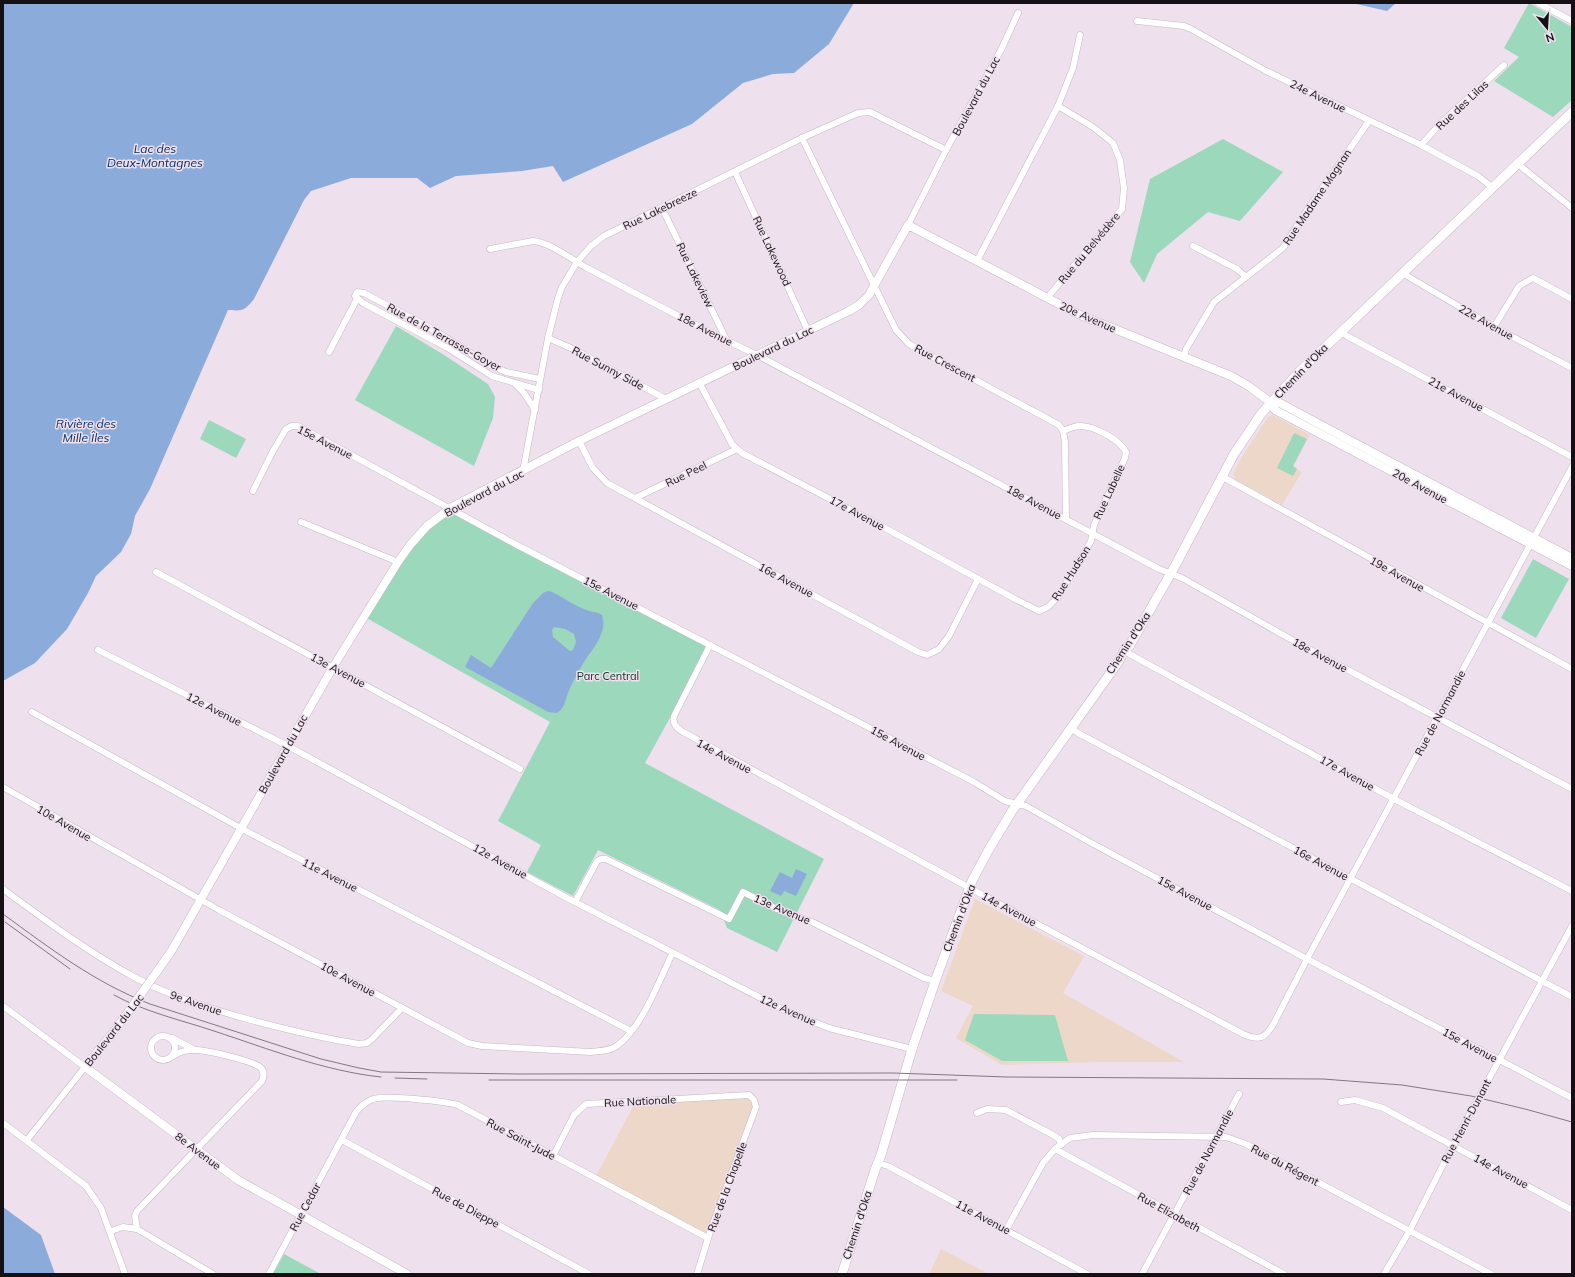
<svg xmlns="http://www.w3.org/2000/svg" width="1575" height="1277" font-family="Mulish,sans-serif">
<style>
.education{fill:#ecd7c9}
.green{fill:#9bd8bc}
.water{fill:#8bacda;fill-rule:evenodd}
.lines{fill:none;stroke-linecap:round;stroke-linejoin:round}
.minor-casing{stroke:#c5b7c4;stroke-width:7}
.tertiary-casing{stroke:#c5b7c4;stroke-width:9}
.secondary-casing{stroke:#c5b7c4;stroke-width:10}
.minor{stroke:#fff;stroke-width:6}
.tertiary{stroke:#fff;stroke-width:8}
.secondary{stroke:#fff;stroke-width:9}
.tram{stroke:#837982;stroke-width:1}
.tertiary-bridge-casing{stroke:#c5b7c4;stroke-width:9;stroke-linecap:butt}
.tertiary-bridge{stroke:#fff;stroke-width:8}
.labels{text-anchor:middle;stroke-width:3;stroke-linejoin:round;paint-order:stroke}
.street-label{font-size:11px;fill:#151014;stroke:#eee0ed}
.park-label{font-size:11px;fill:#123024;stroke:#eee0ed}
.water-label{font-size:12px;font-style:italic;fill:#00265c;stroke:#eee0ed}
</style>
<rect width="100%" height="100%" fill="#eee0ed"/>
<g class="education">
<polygon points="1272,415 1310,435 1293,467 1302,472 1282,505 1234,479 1235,478 1233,474 1243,455 1268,417"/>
<polygon points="975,899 1084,956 1063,993 1184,1062 1095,1062 1002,1065 956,1038 973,1006 941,991"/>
<polygon points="749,1095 756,1107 708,1238 595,1178 636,1101"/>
<polygon points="941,1249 989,1274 929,1274"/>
</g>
<g class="green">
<polygon points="1529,3 1572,27 1572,100 1553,117 1494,81 1519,57 1504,48"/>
<polygon points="1223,139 1283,172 1240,221 1208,212 1157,254 1144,283 1130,262 1150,179"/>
<polygon points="396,326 444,355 488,384 495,397 493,418 474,466 355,400"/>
<polygon points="209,420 246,439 236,458 200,439"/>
<polygon points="1294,433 1307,439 1293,466 1297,469 1293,476 1277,468"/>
<polygon points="447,508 710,645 645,763 824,859 777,952 727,928 720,910 598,850 573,896 527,872 541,845 498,821 550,722 363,616 410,545"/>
<polygon points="1533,559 1569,579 1536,638 1501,618"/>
<polygon points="974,1014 1055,1015 1068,1061 1002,1061 965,1040"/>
<polygon points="284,1254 319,1273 318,1274 273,1274"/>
</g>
<g class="water">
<path d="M3,3h851l-25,41 -35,29 -21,1 -30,9 -51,41 -129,58 -10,-16 -31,5 -66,5 -26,12 -13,-10h-66l-40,13 -7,9 -50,99c-10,12 -11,12 -26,11l-78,179 -15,27 -4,18 -10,18 -25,24 -8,17 -21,36 -32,34 -32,18z"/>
<polygon points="1352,3 1396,3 1387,11"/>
<path d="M548,591l4,1c11,5 21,13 32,17 6,3 14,3 18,6 2,7 2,12 -1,19 -4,12 -11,18 -17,28 -6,10 -12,21 -16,31 -3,8 -3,15 -11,20l-9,-1 -83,-45 6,-12 20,13 42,-65 10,-10zM554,627l11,2 9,5 2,8 -3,8 -3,1 -17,-14 -1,-7z"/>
<polygon points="796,869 807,874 796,896 784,891 781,896 770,891 780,872 792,878"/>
<polygon points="3,1207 41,1235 55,1274 3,1274"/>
</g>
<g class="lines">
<g class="minor-casing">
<g id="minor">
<polyline points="1538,3 1572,21"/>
<polyline points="1137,21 1184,26 1191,29 1266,71 1421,145 1478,176 1493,188"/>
<polyline points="802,138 896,330 909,344 1059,425 1063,431 1065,442 1066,519"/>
<polyline points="1421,145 1440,124 1504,65"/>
<polyline points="1518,164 1572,208"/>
<polyline points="735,172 808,331"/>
<polyline points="662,208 727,341"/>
<polyline points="908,225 946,150 1001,50 1018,13"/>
<polyline points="1193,246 1237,269 1245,276"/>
<path d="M490,249l43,-8c17,1 39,19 54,27 56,29 112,60 170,87l402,214 23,9 119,67 271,144"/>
<polyline points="977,261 1058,106 1073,68 1080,35"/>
<polyline points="1402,273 1494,327 1572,368"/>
<polyline points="1047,298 1122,209 1124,188 1120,160 1113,143 1093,127 1058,106"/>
<polyline points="1494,327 1519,286 1533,278 1572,299"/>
<polyline points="1341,331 1347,336 1572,457"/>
<polyline points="548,338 573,349 666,399"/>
<polyline points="329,352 357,299"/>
<polyline points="1184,356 1186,349 1214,302 1283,248 1306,212 1369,121"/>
<path d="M700,384l32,60 10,9 132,69 141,77 24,12 9,-4 10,-10 33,-56 3,-16 31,-67 1,-6c-7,-13 -33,-27 -48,-26 -5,1 -11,3 -15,5"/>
<polyline points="516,385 524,393 535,410"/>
<polyline points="539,390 492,376 446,347 363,303 355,296 357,292 364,293 434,330 488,364 506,372 540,379"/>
<polyline points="579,441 593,468 607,483 918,652 927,655 939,649 949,636 978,579"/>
<polyline points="523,471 548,338 558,298 562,287 577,262 591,246 604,236 802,138 858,113 870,112 946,150"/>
<polyline points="1223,477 1572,669"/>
<polyline points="253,491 273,451 286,429 292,426 298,426 515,544 974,782 1005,801 1026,806 1086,840 1307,959 1572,1098"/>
<polyline points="635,498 737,449"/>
<polyline points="301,522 398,562"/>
<polyline points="156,572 520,769"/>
<path d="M710,645l-36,71c-2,8 3,12 9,16l296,161 264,141c16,7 22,5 31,-11l33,-64 265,-492"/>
<polyline points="98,650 288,746 567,898 782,1009 829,1028 912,1049"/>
<polyline points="1124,651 1394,799 1572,891"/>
<polyline points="32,712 246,831 631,1031"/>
<polyline points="1071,728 1078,733 1572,997"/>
<path d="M3,787l216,123 249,133 14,3 109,6c9,-1 20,-1 27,-7 24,-18 41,-64 54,-91"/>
<path d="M3,889c42,31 85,63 131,88 36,19 74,31 113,42 37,10 74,19 112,25l8,-1 5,-4 30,-31"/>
<polyline points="575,902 597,861 601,859 606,859 729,919 743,892 777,909 812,922 924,978 935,981"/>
<polyline points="3,1006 85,1067 27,1140"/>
<circle cx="163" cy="1048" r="12"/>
<polyline points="172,1038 195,1050"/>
<polyline points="1341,1102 1355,1100 1383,1108 1572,1210"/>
<polyline points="977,1113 987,1109 1006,1110 1055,1136 1059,1139 1061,1145"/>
<polyline points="3,1123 86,1186 101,1208 125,1274"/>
<polyline points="342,1140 589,1274"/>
<polyline points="1055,1149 1284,1274"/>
<polyline points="553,1156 574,1115 586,1104 749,1095 754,1100 756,1107 710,1232 697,1274"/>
<polyline points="878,1163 888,1166 1087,1274"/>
<path d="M137,1229l-2,-13 2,-5 125,-130c2,-5 3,-10 -2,-14 -10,-7 -54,-17 -66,-17 -8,0 -15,2 -21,6"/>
<polyline points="1006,1230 1043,1163 1055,1149 1070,1138 1093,1135 1226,1137 1246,1144 1491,1274"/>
<polyline points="111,1231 123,1227 137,1229 213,1274"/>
<path d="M269,1274l87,-162c5,-6 9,-10 17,-13 14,-4 70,2 85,6l250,133"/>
<polyline points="1142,1274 1239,1094"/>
<polyline points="1384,1274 1410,1230 1453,1145 1572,926"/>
</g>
</g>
<g class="tertiary-casing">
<g id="tertiary">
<polyline points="1270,402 1280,403 1319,424 1572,558"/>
<polyline points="156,973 172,950 333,667 398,562 410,545 427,526 452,507 579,441 849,311 859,305 869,295 908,225 1080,315 1231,376 1247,385 1270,402 1275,410 1572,566"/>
<polyline points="116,1029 85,1067 238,1180 407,1274"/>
</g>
</g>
<g class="secondary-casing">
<polyline id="secondary" points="842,1274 875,1170 881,1155 912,1049 937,976 972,881 988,851 1012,811 1119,661 1124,651 1130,645 1175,566 1234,454 1261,414 1298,373 1572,112"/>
</g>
<use href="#minor" class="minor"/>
<use href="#tertiary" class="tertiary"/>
<use href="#secondary" class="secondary"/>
<g class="tram">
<path d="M3,914c48,35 91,68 147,90l171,55 38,9 22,4 138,2 374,-1 114,4 316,2 79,6 69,11 54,13 47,13"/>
<polyline points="5,922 70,969"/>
<path d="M114,995c31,17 67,25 100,36 55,18 110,40 167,46"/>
<polyline points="395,1078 427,1079"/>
<polyline points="489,1080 957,1080"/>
</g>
<g class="tertiary-bridge-casing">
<polyline id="tertiary-bridge" points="116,1029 156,973"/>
</g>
<use href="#tertiary-bridge" class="tertiary-bridge"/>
</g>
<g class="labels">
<g class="street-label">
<text transform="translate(976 96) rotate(-62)" y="4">Boulevard du Lac</text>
<text transform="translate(1318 96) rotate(26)" y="4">24e Avenue</text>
<text transform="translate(1462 105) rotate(-43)" y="4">Rue des Lilas</text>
<text transform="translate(1317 197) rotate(-56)" y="4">Rue Madame Magnan</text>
<text transform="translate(660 209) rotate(-26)" y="4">Rue Lakebreeze</text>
<text transform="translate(1089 248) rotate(-50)" y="4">Rue du Belvédère</text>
<text transform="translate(772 251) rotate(65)" y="4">Rue Lakewood</text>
<text transform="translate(695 275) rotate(64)" y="4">Rue Lakeview</text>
<text transform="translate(1088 317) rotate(24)" y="4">20e Avenue</text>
<text transform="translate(1486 322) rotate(29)" y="4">22e Avenue</text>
<text transform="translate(705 329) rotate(27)" y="4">18e Avenue</text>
<text transform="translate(444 337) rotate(29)" y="4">Rue de la Terrasse-Goyer</text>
<text transform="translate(773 348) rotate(-26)" y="4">Boulevard du Lac</text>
<text transform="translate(945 363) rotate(28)" y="4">Rue Crescent</text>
<text transform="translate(608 368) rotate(28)" y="4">Rue Sunny Side</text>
<text transform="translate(1301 371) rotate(-46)" y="4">Chemin d'Oka</text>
<text transform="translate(1456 394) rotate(28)" y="4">21e Avenue</text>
<text transform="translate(325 442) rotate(27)" y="4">15e Avenue</text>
<text transform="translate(686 474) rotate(-26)" y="4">Rue Peel</text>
<text transform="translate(1420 486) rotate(28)" y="4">20e Avenue</text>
<text transform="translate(1109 492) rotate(-65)" y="4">Rue Labelle</text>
<text transform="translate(484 493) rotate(-28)" y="4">Boulevard du Lac</text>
<text transform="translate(1034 502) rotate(28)" y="4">18e Avenue</text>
<text transform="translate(857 513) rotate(28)" y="4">17e Avenue</text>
<text transform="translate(1071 573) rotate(-58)" y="4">Rue Hudson</text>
<text transform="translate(1397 574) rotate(29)" y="4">19e Avenue</text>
<text transform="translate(786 580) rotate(28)" y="4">16e Avenue</text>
<text transform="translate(611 593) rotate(27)" y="4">15e Avenue</text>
<text transform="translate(1128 643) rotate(-57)" y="4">Chemin d'Oka</text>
<text transform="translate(1320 655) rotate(28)" y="4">18e Avenue</text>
<text transform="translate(338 670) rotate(28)" y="4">13e Avenue</text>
<text transform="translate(214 709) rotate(27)" y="4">12e Avenue</text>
<text transform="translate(1440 713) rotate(-62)" y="4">Rue de Normandie</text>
<text transform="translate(898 743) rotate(28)" y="4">15e Avenue</text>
<text transform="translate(283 754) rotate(-61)" y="4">Boulevard du Lac</text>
<text transform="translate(724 756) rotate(28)" y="4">14e Avenue</text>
<text transform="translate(1347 773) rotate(29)" y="4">17e Avenue</text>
<text transform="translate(64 823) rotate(30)" y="4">10e Avenue</text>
<text transform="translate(500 861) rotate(29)" y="4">12e Avenue</text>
<text transform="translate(1321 863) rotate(28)" y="4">16e Avenue</text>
<text transform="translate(330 875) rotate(27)" y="4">11e Avenue</text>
<text transform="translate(1185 893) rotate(28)" y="4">15e Avenue</text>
<text transform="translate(782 909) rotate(23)" y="4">13e Avenue</text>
<text transform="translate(1009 909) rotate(28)" y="4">14e Avenue</text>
<text transform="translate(959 918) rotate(-69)" y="4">Chemin d'Oka</text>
<text transform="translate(348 979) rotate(28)" y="4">10e Avenue</text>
<text transform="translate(196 1003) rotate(19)" y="4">9e Avenue</text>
<text transform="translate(788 1010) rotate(24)" y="4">12e Avenue</text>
<text transform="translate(114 1030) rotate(-52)" y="4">Boulevard du Lac</text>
<text transform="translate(1470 1045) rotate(28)" y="4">15e Avenue</text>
<text transform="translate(640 1101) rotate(-3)" y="4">Rue Nationale</text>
<text transform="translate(1466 1121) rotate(-62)" y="4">Rue Henri-Dunant</text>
<text transform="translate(521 1139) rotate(28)" y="4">Rue Saint-Jude</text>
<text transform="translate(198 1151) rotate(37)" y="4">8e Avenue</text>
<text transform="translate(1208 1152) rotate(-62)" y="4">Rue de Normandie</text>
<text transform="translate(1285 1165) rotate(28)" y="4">Rue du Régent</text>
<text transform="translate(1501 1171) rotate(28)" y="4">14e Avenue</text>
<text transform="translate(727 1187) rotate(-70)" y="4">Rue de la Chapelle</text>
<text transform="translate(305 1207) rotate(-62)" y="4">Rue Cedar</text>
<text transform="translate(466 1207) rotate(28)" y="4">Rue de Dieppe</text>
<text transform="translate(1169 1212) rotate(29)" y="4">Rue Elizabeth</text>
<text transform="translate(983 1217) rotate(28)" y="4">11e Avenue</text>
<text transform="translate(857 1225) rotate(-72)" y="4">Chemin d'Oka</text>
</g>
<g class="park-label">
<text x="608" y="680">Parc Central</text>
</g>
<g class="water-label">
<text x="155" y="153">Lac des<tspan x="155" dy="14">Deux-Montagnes</tspan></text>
<text x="86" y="428">Rivière des<tspan x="86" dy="14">Mille Îles</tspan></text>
</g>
</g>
<rect width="1575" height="1277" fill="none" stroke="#151014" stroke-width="8"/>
<g transform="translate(1547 28) rotate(162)" stroke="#eee0ed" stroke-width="3" paint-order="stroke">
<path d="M0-3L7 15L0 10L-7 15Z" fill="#151014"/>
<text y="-6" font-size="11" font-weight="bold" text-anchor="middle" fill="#151014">N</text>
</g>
</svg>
